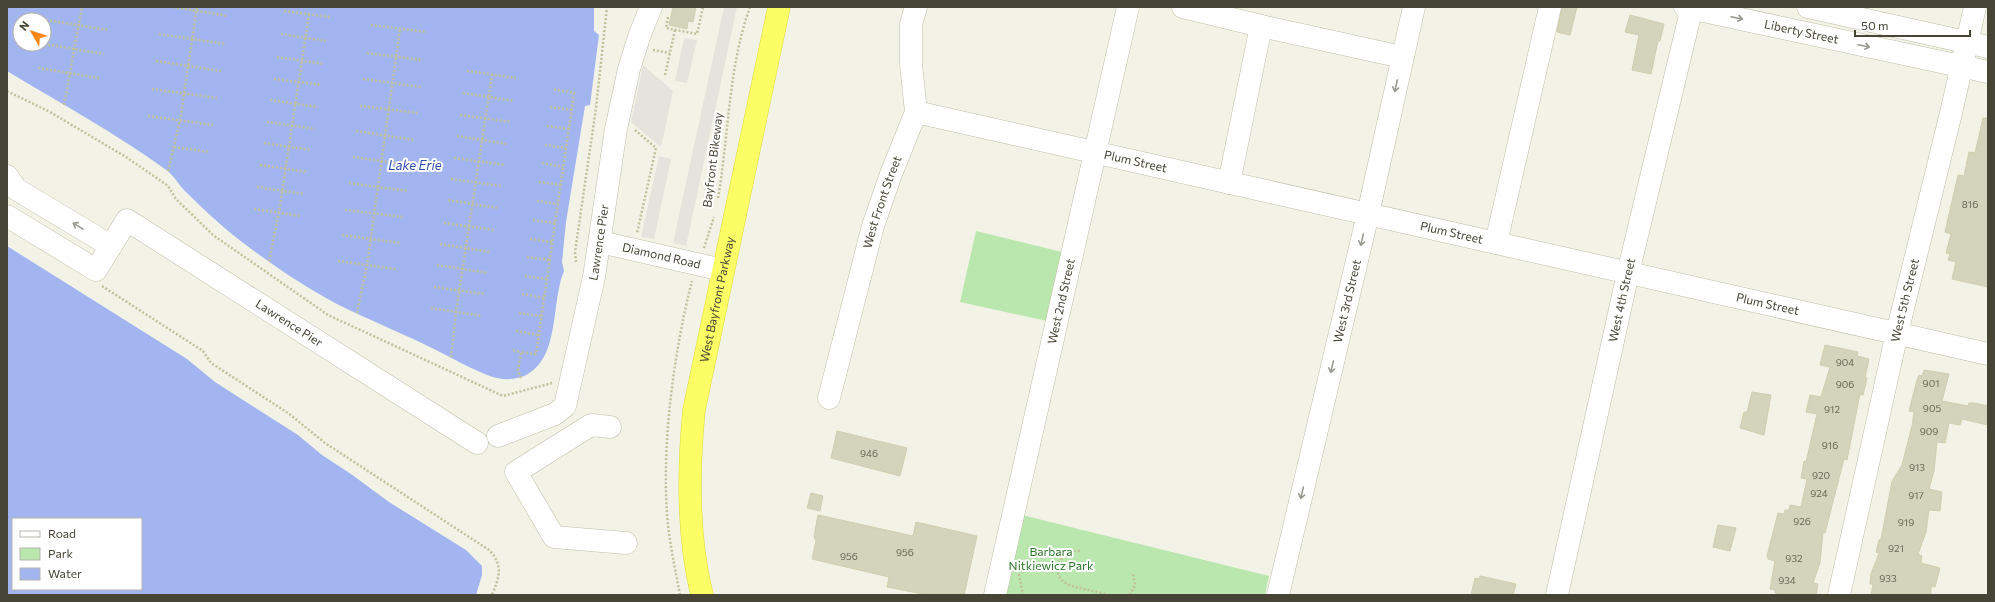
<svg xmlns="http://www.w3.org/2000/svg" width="1995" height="602" font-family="Commissioner,sans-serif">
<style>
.green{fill:#bae7ae}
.parking{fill:#e4e3de}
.water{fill:#a2b5f0;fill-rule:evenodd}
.building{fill:#d4d3bb;stroke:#cfceae}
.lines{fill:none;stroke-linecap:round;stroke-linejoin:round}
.minor-casing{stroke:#bebea8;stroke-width:23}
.highway-casing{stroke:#ddd935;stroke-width:23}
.path{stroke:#c0c09a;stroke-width:2.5;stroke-dasharray:2 2;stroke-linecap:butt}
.minor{stroke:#fff;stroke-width:22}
.highway{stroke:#fcfe66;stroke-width:22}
.oneway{stroke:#999990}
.labels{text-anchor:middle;stroke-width:4;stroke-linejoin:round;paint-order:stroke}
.number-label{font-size:10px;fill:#6a6856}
.street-label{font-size:12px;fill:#464535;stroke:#fff}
.park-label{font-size:12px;fill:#2b7728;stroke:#fff}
.water-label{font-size:13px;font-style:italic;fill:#2e4db1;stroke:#fff}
</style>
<rect width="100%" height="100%" fill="#f2f3e6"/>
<g class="green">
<polygon points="976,231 1062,252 1047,321 960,302"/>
<polygon points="1022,515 1269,576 1265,595 1006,595"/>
</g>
<g class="parking">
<polygon points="724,7 737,7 686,246 673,243"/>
<polygon points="684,38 697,40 687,83 675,81"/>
<polygon points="643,65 673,91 661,147 631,122"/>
<polygon points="659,156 671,159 654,239 641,237"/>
</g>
<g class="water">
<path d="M7,7h587v24l5,4 -9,70 -5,1 -19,116 -4,40 2,9c-13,31 -4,84 -36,103 -7,4 -17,6 -25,5 -16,-1 -51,-21 -67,-29 -32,-16 -67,-30 -99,-46 -36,-19 -72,-44 -104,-69 -16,-13 -31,-27 -46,-42 -8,-7 -12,-17 -22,-24 -50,-36 -105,-66 -158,-98zM20,20h24v24h-24z"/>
<path d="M7,246l180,113 28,23 83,53 24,20 29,19 38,28 77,48 16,16v9l-6,20h-469zM13,519h128v70h-128z"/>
</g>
<g class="building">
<polygon points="673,7 696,7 693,22 688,21 687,29 669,25"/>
<polygon points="1562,7 1577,7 1570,35 1557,32"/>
<polygon points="1630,15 1664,24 1660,41 1658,41 1651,74 1632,70 1639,35 1625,32"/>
<polygon points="1983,118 1988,118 1988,287 1952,279 1956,262 1948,260 1950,254 1946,253 1951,234 1945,232 1958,175 1964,176 1969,152 1975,153"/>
<polygon points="1825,345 1858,352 1857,356 1869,359 1865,378 1867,378 1863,395 1860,394 1847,460 1844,459 1825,533 1823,532 1820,563 1813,583 1818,584 1816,595 1787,595 1775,593 1775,590 1770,589 1775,561 1768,559 1767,556 1778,513 1784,514 1785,510 1789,510 1790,505 1801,507 1807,479 1801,478 1804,461 1806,462 1817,414 1806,412 1810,395 1821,397 1830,367 1820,365"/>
<polygon points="1924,370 1949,374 1942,401 1968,406 1969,403 1974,403 1988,406 1988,425 1962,419 1960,425 1949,423 1945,443 1937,442 1934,471 1929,489 1942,492 1940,511 1929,510 1926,532 1918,554 1922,556 1921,563 1940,568 1935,587 1931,586 1931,595 1871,595 1873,584 1870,584 1871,574 1879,553 1876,552 1879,540 1881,539 1892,481 1902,465 1912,426 1914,412 1909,411 1917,380 1919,375 1922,376"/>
<polygon points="1752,392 1771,395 1764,435 1740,428 1744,412 1747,412"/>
<polygon points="837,431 907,448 900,476 831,458"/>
<polygon points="811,493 823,496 820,511 807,508"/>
<polygon points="818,515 913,536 916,522 977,536 964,595 928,595 887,587 889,577 812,559 816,541 814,536"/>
<polygon points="1718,525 1736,528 1730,551 1713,547"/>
<polygon points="1480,576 1516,584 1513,595 1471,595 1475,578 1479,579"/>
</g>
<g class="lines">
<g class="minor-casing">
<g id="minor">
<polyline points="1183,7 1261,26 1229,183"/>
<path id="s1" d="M1685,7l303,65"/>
<polyline points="1808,7 1988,47"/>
<polyline points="1261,26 1402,57"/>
<path id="s2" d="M916,112l1072,242"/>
<polyline points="7,176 16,189 111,246"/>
<path id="s3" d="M7,216l89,54 31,-50 350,223"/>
<path id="s4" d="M600,242l123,28"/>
<polyline points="1496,243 1550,7"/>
<path id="s5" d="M829,398l44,-172 18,-52 25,-62 -5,-48v-40l5,-17"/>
<polyline points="610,427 591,425 516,472 554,537 626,543"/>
<path id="s6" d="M498,436l57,-22 10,-8 29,-129 22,-148 13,-60 11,-35 11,-27"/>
<path id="s7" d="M995,595l133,-588"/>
<path id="s8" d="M1278,595l90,-381 46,-207"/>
<path id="s9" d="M1557,595l71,-322 64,-266"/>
<path id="s10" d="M1839,595l58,-262 54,-220 24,-106"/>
</g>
</g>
<g class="highway-casing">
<g id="highway">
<path id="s11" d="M702,595c-15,-60 -14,-124 -8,-185l85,-403"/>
</g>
</g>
<g class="path">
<polyline points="173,7 228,16"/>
<polyline points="284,11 330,17"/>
<polyline points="668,17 666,28 697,34 703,7"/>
<polyline points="46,20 108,30"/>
<polyline points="371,25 427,32"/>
<polyline points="159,34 225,44"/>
<polyline points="281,34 326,41"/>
<polyline points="44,44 104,54"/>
<polyline points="653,50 670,53"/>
<polyline points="367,53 423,60"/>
<polyline points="277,57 324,64"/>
<polyline points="156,61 221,71"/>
<polyline points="38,68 99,78"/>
<polyline points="467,71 516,78"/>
<polyline points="665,75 675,30"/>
<polyline points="274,79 321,85"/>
<polyline points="363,79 421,87"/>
<polyline points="152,89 217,98"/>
<polyline points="7,91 50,112 126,157 161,181 168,186 176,199 213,235 328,315 503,396 552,383"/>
<polyline points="463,93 514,101"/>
<polyline points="270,100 318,107"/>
<polyline points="64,105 82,7"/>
<polyline points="360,106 418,113"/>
<polyline points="550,107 572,110"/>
<polyline points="460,115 511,122"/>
<polyline points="148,116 213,125"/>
<polyline points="267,122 315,129"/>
<polyline points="547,126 569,129"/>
<polyline points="635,130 656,148 637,233"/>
<polyline points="356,131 414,140"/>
<polyline points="457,136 507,144"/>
<polyline points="264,143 311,150"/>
<polyline points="545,145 566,148"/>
<polyline points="174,147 209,152"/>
<polyline points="353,157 410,165"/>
<polyline points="454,158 505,165"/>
<polyline points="542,163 563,167"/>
<polyline points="260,165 308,172"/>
<polyline points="168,171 180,120 197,7"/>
<polyline points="451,179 501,186"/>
<polyline points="539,182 561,185"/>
<polyline points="349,183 407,191"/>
<polyline points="257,187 304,194"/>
<path d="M718,198c11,-63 10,-130 32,-191"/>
<polyline points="448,200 498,208"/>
<polyline points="537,201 558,204"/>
<polyline points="254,209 301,216"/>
<polyline points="345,210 403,217"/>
<polyline points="533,220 555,223"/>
<polyline points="444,223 494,230"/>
<polyline points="342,235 400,243"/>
<polyline points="530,239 552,242"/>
<polyline points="440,244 491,252"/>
<polyline points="704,248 714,217"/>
<polyline points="527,257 550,260"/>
<polyline points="269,261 279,212 309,14"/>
<polyline points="338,261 396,269"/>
<polyline points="576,262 575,252 596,108 607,7"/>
<polyline points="437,265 488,273"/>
<polyline points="525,276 547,279"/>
<path d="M102,286l101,65 8,12 77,50 37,30 164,107c15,15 10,28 3,45"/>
<polyline points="434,287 485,294"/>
<polyline points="522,294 544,298"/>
<polyline points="431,308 482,316"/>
<polyline points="357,313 367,265 400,29"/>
<polyline points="519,313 541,316"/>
<polyline points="516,331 539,335"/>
<polyline points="513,350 521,352"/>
<polyline points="451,357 456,312 492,75"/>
<polyline points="521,378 518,370 521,352 536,354 574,93 552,89"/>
<path d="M1080,551c-17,-3 -31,19 -16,31 10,7 31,8 43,13"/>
<polyline points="1019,574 1023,595"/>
<path d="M680,595c-5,-27 -11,-54 -13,-81 -5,-73 7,-163 25,-233"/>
<polyline points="1130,595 1135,585 1133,574"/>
</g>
<use href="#minor" class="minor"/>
<use href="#highway" class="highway"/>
</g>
<defs><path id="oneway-shaft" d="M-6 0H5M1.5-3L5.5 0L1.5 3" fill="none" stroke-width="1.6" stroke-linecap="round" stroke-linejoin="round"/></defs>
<g class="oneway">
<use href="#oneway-shaft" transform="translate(1737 18) rotate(12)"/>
<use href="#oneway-shaft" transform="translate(1864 46) rotate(12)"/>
<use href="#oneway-shaft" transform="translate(1396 86) rotate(102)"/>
<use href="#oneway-shaft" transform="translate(78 226) rotate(-149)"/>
<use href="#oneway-shaft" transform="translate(1362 240) rotate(103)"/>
<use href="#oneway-shaft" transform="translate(1332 367) rotate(103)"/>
<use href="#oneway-shaft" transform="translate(1302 493) rotate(103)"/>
</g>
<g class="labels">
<g class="number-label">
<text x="1970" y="208">816</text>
<text x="1845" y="366">904</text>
<text x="1931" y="387">901</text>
<text x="1845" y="388">906</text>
<text x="1932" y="412">905</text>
<text x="1832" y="413">912</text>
<text x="1929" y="435">909</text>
<text x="1830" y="449">916</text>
<text x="869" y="457">946</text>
<text x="1917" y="471">913</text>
<text x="1821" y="479">920</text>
<text x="1819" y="497">924</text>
<text x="1916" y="499">917</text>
<text x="1802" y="525">926</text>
<text x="1906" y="526">919</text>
<text x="1896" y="552">921</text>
<text x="905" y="556">956</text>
<text x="849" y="560">956</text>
<text x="1794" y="562">932</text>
<text x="1888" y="582">933</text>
<text x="1787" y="584">934</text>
</g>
<g class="street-label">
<text dy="4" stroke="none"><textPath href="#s1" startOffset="119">Liberty Street</textPath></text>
<text transform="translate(713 160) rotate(-83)" y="4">Bayfront Bikeway</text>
<text dy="4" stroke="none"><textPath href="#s2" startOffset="225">Plum Street</textPath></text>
<text dy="4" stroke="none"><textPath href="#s5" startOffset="203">West Front Street</textPath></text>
<text dy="4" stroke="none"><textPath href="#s2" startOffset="549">Plum Street</textPath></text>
<text dy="4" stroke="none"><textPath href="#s6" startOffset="241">Lawrence Pier</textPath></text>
<text dy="4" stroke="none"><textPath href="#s4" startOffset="63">Diamond Road</textPath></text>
<text dy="4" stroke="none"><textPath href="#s11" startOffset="299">West Bayfront Parkway</textPath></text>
<text dy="4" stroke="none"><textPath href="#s9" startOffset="302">West 4th Street</textPath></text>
<text dy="4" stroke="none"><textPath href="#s7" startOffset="301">West 2nd Street</textPath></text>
<text dy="4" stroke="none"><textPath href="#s8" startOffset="302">West 3rd Street</textPath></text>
<text dy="4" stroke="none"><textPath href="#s10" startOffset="302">West 5th Street</textPath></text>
<text dy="4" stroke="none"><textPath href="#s2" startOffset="873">Plum Street</textPath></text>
<text dy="4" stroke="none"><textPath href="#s3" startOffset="355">Lawrence Pier</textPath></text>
</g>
<g class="park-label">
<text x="1051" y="556">Barbara<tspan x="1051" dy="14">Nitkiewicz Park</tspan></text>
</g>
<g class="water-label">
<text x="415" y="170">Lake Erie</text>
</g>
</g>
<rect width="1995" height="602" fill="none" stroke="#464535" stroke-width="16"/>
<rect x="12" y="518" width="130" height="72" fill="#ffffff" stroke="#b5b5ae"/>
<rect x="20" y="531" width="20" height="6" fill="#ffffff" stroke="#b5b5ae"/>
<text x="48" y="538" font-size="12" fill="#464535">Road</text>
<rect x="20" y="548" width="20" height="12" fill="#bae7ae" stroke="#b5b5ae"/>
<text x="48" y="558" font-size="12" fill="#464535">Park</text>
<rect x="20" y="568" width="20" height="12" fill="#a2b5f0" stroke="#b5b5ae"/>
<text x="48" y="578" font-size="12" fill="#464535">Water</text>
<g transform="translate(32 32) rotate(309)"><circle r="19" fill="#ffffff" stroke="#b5b5ae"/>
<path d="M0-3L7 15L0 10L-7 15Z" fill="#fa8716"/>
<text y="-6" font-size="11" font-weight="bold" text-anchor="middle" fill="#464535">N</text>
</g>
<path d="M1855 30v6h115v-6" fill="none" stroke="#464535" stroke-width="2"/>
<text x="1861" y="30" font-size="12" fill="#464535" stroke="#ffffff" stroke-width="3" paint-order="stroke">50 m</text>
</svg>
